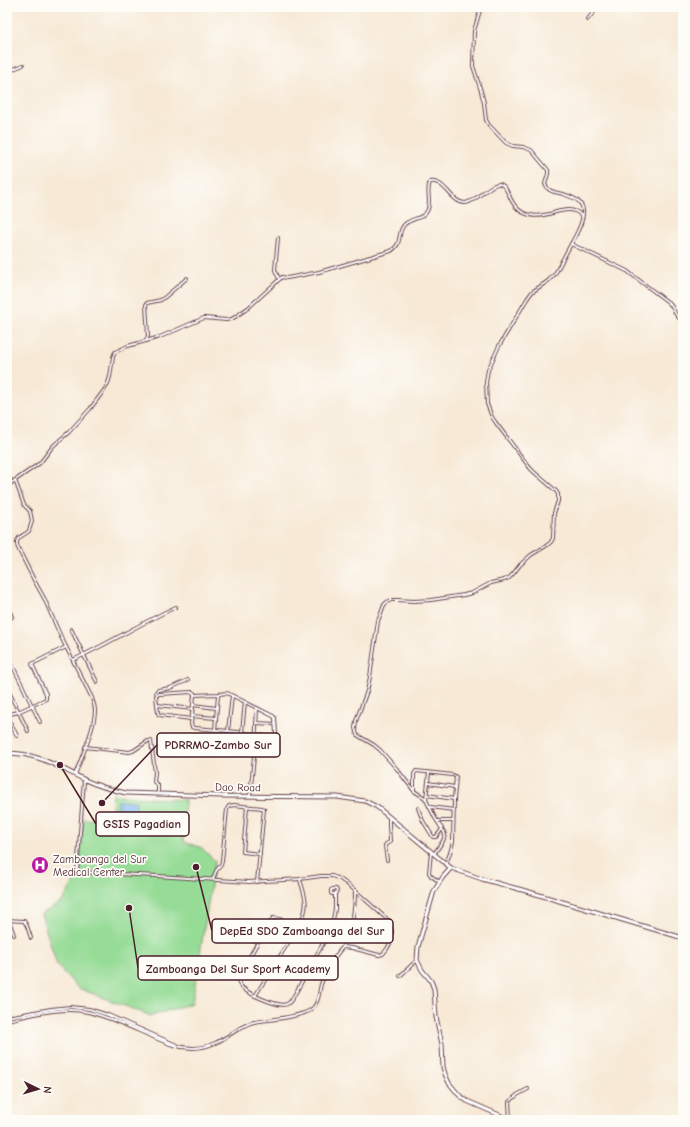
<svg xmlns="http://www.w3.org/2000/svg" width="690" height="1127" font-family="'Comic Neue',sans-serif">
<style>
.green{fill:#96dc96;stroke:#707e60}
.water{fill:#80b8f0;stroke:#656c8e}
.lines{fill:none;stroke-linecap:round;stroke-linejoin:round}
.street-casing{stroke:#643d45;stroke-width:4}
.secondary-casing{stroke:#643d45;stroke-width:5}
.street{stroke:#fff;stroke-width:2}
.secondary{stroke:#fff;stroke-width:3}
.labels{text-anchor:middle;stroke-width:3.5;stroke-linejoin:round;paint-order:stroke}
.street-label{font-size:11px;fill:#4a1f2b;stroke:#fdfcf7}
.poi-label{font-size:11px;fill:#4a1f2b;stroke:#fdfcf7;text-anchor:start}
.leader{fill:none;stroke:#4a1f2b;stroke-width:1.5}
.callout-dot{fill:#4a1f2b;stroke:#fdfcf7;stroke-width:1.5}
.callout{fill:#fdfcf7;stroke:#4a1f2b;stroke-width:1.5}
.callout-label{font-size:12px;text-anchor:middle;font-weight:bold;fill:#4a1f2b}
</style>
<rect width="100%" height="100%" fill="#fdfcf7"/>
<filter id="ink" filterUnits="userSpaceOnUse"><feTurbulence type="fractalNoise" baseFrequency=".025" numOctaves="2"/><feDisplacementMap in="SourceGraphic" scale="8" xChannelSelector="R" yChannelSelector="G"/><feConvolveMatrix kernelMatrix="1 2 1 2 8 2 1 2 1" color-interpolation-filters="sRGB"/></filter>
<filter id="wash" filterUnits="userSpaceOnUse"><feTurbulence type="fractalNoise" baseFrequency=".012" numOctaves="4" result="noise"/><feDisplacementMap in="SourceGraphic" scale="16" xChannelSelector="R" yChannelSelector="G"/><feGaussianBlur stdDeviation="0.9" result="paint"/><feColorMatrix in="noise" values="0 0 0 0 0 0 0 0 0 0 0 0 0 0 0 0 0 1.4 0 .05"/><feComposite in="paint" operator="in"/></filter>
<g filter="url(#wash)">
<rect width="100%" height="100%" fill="#f7e9d6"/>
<polygon class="green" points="113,794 135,797 185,800 183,835 184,842 202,848 215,861 192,1003 151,1016 78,988 57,965 41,914 62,902 78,875 83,819 111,821"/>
<polygon class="water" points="118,801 136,801 136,810 118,809"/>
</g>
<g filter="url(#ink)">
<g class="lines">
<g class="street-casing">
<g id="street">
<path d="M481,7l-7,24 -1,35 8,25 3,12 2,17 3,5 17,18 7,3 10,1 8,3 17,20v4l-3,10c3,8 10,8 18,10 6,2 13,4 17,9 9,10 -4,32 -9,41l56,27 42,32c7,7 4,13 14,18"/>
<polyline points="587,20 594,12 597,7"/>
<polyline points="7,72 23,65"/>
<polyline points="278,238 275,270 279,279"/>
<polyline points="146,341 148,336 146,305 147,303 161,300 165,297 187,278"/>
<polyline points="7,469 11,483"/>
<path d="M15,480l9,25 6,6 2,10 -3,10c-7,6 -15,6 -11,17l17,34 9,16 17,39 31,61c1,4 3,8 3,12 0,18 -14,48 -20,65"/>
<path d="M7,486l33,-23 13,-17 16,-14 21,-23 15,-20 3,-6 2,-6 3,-20 2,-5 13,-6 32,-9 44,-19 22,2 6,-1 16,-11 34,-31 5,1 32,-6 72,-21c13,-8 5,-19 14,-27 6,-6 20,-5 23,-15 3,-9 -2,-19 2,-27 15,-3 21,21 35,21 11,0 28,-24 37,-18 4,2 5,7 7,10 4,10 10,18 21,20 18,5 38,-14 52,1"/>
<polyline points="7,604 12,617 7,621"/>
<polyline points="71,629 97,682"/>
<polyline points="7,654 40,722"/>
<path d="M73,660c35,-16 68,-37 103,-53"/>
<polyline points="7,688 28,731"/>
<polyline points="157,695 156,692 158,690 170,688 188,680"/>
<polyline points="157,705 193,709"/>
<polyline points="193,705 216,708"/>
<polyline points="7,715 18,712 46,699 46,694 32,664 66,647"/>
<polyline points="7,715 17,736"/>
<polyline points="192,716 216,718"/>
<polyline points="191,719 159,715 158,713 156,696 159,694 192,692 194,693 194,695"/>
<polyline points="256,723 275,724"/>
<path d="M215,730l3,-34 1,-2 8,-1 46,23 2,2 1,16 -2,2 -3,1c-25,-5 -51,-7 -77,-9l-2,-1 -1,-3 3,-29 25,-1"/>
<polyline points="228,731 232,696"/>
<polyline points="242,732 245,702"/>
<polyline points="85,747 129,752 133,751 148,741 151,741 155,772 154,782 158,785 158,794"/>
<polyline points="428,783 455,787"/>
<polyline points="414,791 414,774 416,771 453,775 456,777 454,799 453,842 450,853 446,864"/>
<polyline points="427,795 454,799"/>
<polyline points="250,796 255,747 257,708"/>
<polyline points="426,799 429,773"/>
<polyline points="247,807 243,852 260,854"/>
<polyline points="430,807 454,810"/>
<polyline points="418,808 423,821 433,837 436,837 442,829"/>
<polyline points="437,821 453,821"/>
<polyline points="431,852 429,873 431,876 440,882"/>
<polyline points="434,854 443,841 445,835 444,832 435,818 425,798 414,791 397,769 380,750 374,745 357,735 355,728 356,721 367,691 370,677 378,621 384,605 387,602 391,600 397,600 414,601 431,600 464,595 472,593 491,583 504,580 509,578 513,574 520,565 531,555 546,546 551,542 553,538 554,513 558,501 558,494 556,491 534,472 530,468 496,423 492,417 487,404 486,382 488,370 499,346 527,299 532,292 548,281 555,274 571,244"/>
<polyline points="387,860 385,846 386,844 390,842 390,841 389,826 389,818"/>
<polyline points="213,879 216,871 221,865 222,861 227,809 229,806 234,805 262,808 264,809 257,882"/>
<polyline points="7,920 24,921 27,926 31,938"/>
<polyline points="9,921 14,935"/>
<polyline points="301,925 326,938"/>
<path d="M297,929c-7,-5 -14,-11 -24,-11l-12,19 -21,36c-1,3 -2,7 -1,10 2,9 40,25 48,21 4,-2 6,-7 8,-10l31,-56 6,-13 3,-16v-15l2,-3 -1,-2h-3l-2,1v3l1,1h3"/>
<path d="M343,947c9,-22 12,-33 12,-57"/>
<polyline points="400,976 417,960"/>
<path d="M255,996l45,-72c9,-19 6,-25 0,-44"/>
<polyline points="7,1010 9,1016"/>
<polyline points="7,1017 51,1009 70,1007 89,1009 108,1015 181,1047"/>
<path d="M7,1020c26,-5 55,-14 81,-8 22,5 44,16 65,25 14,6 25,11 40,11 18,0 30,-9 44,-18 5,-3 11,-7 17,-8 12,-2 49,-5 58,-13 7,-6 7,-17 9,-25 4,-11 13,-28 22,-37l9,1 27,7 4,-1c9,-10 12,-22 5,-34l-37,-33 -11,-8 -8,-3h-11l-21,3 -51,3 -92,-6 -80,-4 7,-92"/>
<polyline points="510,1120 509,1102 517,1095 528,1089"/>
</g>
</g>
<g class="secondary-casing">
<g id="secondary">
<path d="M7,753c31,0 52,14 78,27 13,6 27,10 41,13l96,3 115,1 28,4 12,6 74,61 31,11 44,12 157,47"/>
<polyline points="451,868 443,877 434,891 421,936 418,947 417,960 422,970 431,981 434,989 436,1017 442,1044 443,1067 445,1074 449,1083 459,1095 467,1101 511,1120"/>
</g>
</g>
<use href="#street" class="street"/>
<use href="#secondary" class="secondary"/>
</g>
</g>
<defs>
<g id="hospital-disc" transform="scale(0.9)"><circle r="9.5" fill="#b5179e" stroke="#fdfcf7"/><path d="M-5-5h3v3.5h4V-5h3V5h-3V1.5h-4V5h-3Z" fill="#fff"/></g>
</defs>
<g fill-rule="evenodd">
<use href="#hospital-disc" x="40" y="865"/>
</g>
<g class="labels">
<g class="street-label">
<text transform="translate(238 787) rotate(1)" y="4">Dao Road</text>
</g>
<g class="poi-label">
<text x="53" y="863">Zamboanga del Sur<tspan x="53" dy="13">Medical Center</tspan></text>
</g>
</g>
<path class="leader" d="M102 803L157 745M60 765L96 824M196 867L212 931M129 908L138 968"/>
<g class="callout-dot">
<circle cx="102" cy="803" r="4"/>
<circle cx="60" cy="765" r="4"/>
<circle cx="196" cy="867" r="4"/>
<circle cx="129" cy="908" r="4"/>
</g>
<g class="callout">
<rect x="157" y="733" width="123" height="24" rx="4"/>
<rect x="96" y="812" width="93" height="24" rx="4"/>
<rect x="212" y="919" width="181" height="24" rx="4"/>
<rect x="138" y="956" width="200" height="24" rx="4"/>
</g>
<g class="callout-label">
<text x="218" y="749">PDRRMO-Zambo Sur</text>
<text x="142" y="828">GSIS Pagadian</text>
<text x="302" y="935">DepEd SDO Zamboanga del Sur</text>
<text x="238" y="973">Zamboanga Del Sur Sport Academy</text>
</g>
<rect width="690" height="1127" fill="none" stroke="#fdfcf7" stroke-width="24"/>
<g transform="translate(38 1089) rotate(95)" stroke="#fdfcf7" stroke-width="3" paint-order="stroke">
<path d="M0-3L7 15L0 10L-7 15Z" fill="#4a1f2b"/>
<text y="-6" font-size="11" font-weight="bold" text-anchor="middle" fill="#4a1f2b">N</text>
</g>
</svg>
